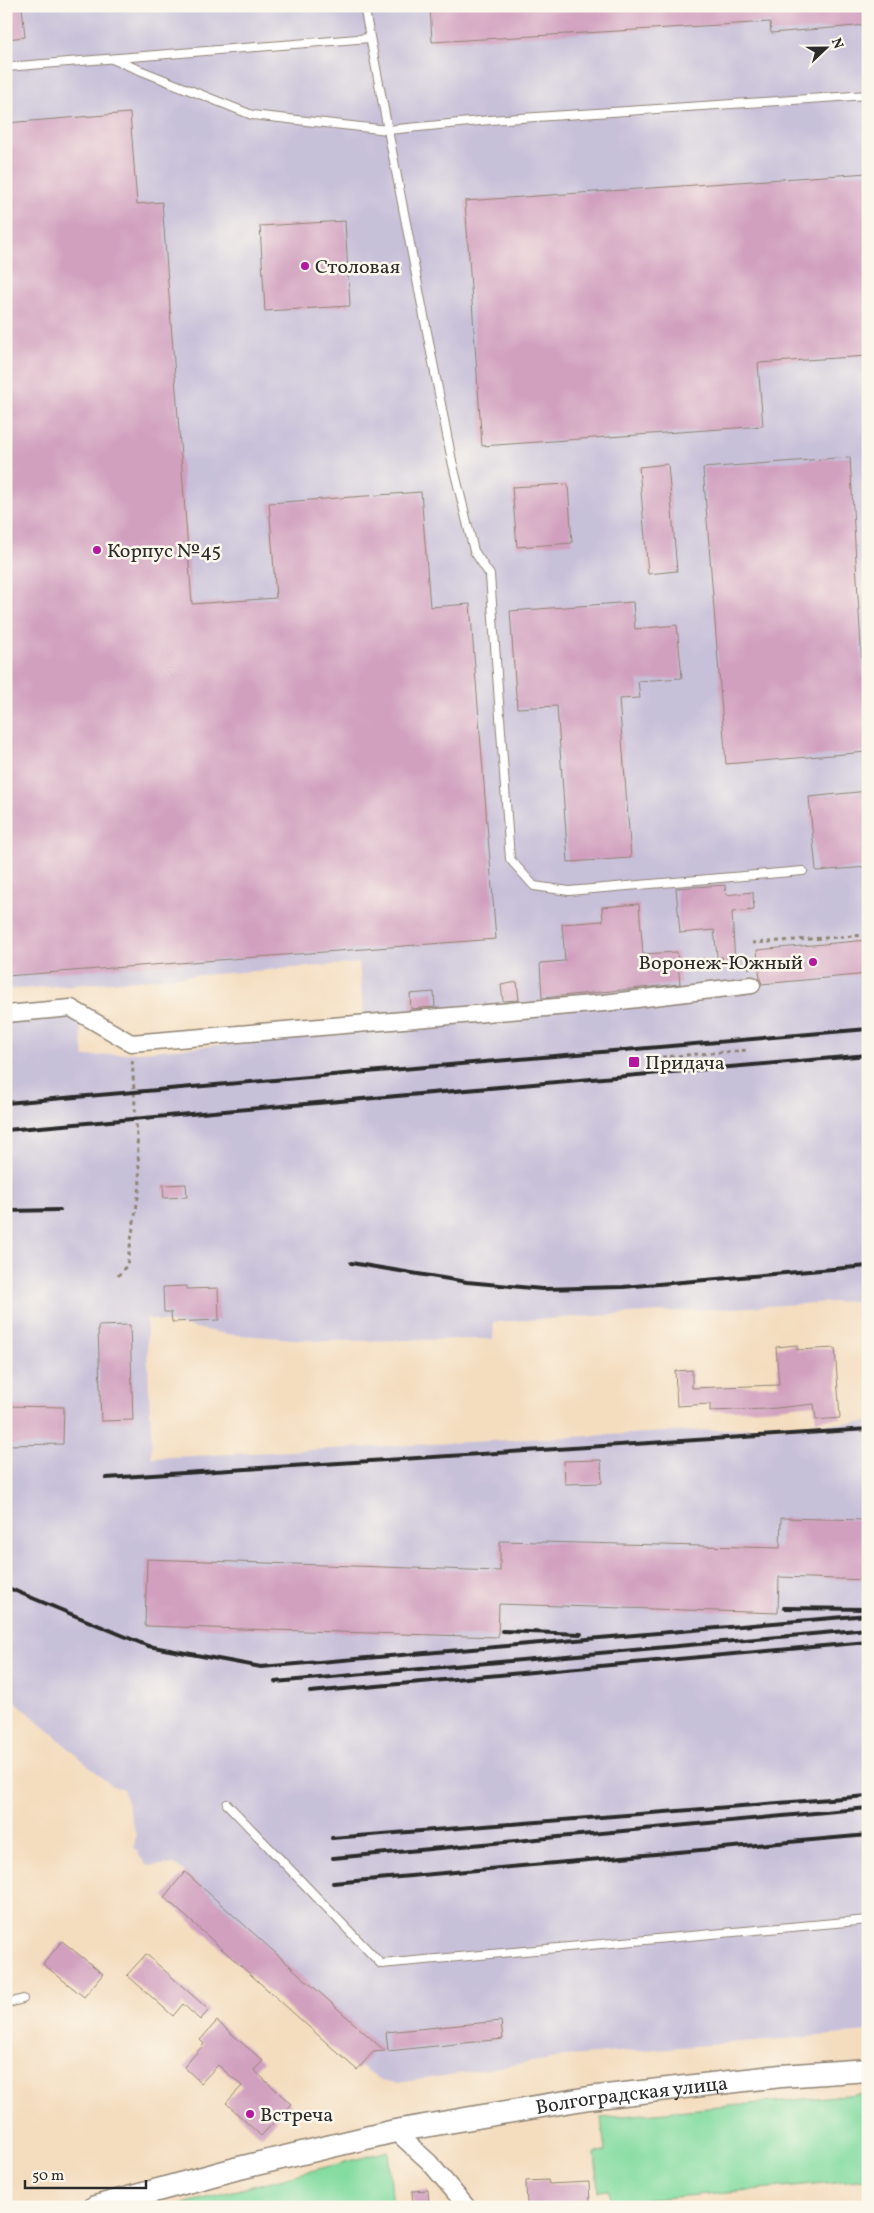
<svg xmlns="http://www.w3.org/2000/svg" width="874" height="2213" font-family="Vollkorn,serif">
<style>
.industrial{fill:#c7c0d9}
.green{fill:#84dca0;stroke:#588466}
.building{fill:#d1a0bf}
.lines{fill:none;stroke-linecap:round;stroke-linejoin:round}
.lane-casing{stroke:#908475;stroke-width:10}
.street-casing{stroke:#908475;stroke-width:19}
.secondary-casing{stroke:#908475;stroke-width:25}
.path{stroke:#908475;stroke-width:3;stroke-dasharray:4 4;stroke-linecap:butt}
.lane{stroke:#fff;stroke-width:8}
.street{stroke:#fff;stroke-width:16}
.secondary{stroke:#fff;stroke-width:22}
.rail{stroke:#2b2b2b;stroke-width:4}
.poi-dot{fill:#b5179e;stroke:#fbf7ec;stroke-width:2}
.labels{text-anchor:middle;stroke-width:5;stroke-linejoin:round;paint-order:stroke}
.poi-label{font-size:20px;fill:#2b2b2b;stroke:#fbf7ec;text-anchor:start}
.street-label{font-size:20px;fill:#2b2b2b;stroke:#fbf7ec}
</style>
<rect width="100%" height="100%" fill="#fbf7ec"/>
<filter id="ink" filterUnits="userSpaceOnUse"><feTurbulence type="fractalNoise" baseFrequency=".02" numOctaves="2"/><feDisplacementMap in="SourceGraphic" scale="10" xChannelSelector="R" yChannelSelector="G"/><feConvolveMatrix kernelMatrix="1 2 1 2 8 2 1 2 1" color-interpolation-filters="sRGB"/></filter>
<filter id="wash" filterUnits="userSpaceOnUse"><feTurbulence type="fractalNoise" baseFrequency=".0096" numOctaves="4" result="noise"/><feDisplacementMap in="SourceGraphic" scale="20" xChannelSelector="R" yChannelSelector="G"/><feGaussianBlur stdDeviation="1.12" result="paint"/><feColorMatrix in="noise" values="0 0 0 0 0 0 0 0 0 0 0 0 0 0 0 0 0 1.4 0 .05"/><feComposite in="paint" operator="in"/></filter>
<g filter="url(#wash)">
<rect width="100%" height="100%" fill="#f4ddbf"/>
<polygon class="industrial" points="6,6 868,6 868,1300 494,1322 493,1339 321,1341 226,1334 146,1318 152,1458 868,1422 868,2032 570,2056 399,2083 379,2080 361,2066 357,2070 164,1897 185,1872 175,1864 147,1866 134,1847 136,1836 123,1788 113,1787 6,1693 6,1023 71,1017 80,1024 84,1057 365,1032 359,963 6,990"/>
<g class="green">
<polygon points="868,2093 868,2179 610,2203 609,2190 598,2191 595,2153 605,2152 601,2118"/>
<polygon points="388,2151 393,2207 171,2207"/>
</g>
<g id="blocks">
<g class="building">
<polygon points="6,6 22,6 25,37 6,39"/>
<polygon points="430,6 868,6 868,25 771,33 770,22 432,42"/>
<polygon points="130,113 137,204 162,202 192,604 276,598 269,503 421,492 430,607 470,604 496,939 6,976 6,123"/>
<polygon points="868,173 868,356 758,363 763,426 482,446 465,201"/>
<polygon points="345,221 350,306 265,311 260,226"/>
<polygon points="850,457 867,752 726,764 703,468"/>
<polygon points="668,464 677,571 648,574 639,467"/>
<polygon points="568,484 572,543 517,547 512,487"/>
<polygon points="633,602 635,629 677,625 682,678 638,681 640,698 619,699 631,858 568,862 557,706 517,708 510,611"/>
<polygon points="868,791 868,867 816,871 809,797"/>
<polygon points="725,885 726,895 753,892 754,910 732,912 735,963 718,964 714,930 680,933 676,888"/>
<polygon points="639,904 643,954 677,952 680,984 542,998 540,963 565,961 562,924 603,921 602,907"/>
<polygon points="868,940 868,974 762,984 760,979 757,950"/>
<polygon points="517,982 519,1000 503,1001 501,985"/>
<polygon points="434,992 435,1007 411,1009 410,994"/>
<polygon points="186,1184 187,1197 164,1198 163,1185"/>
<polygon points="187,1286 187,1289 218,1288 219,1320 172,1322 171,1312 164,1312 163,1287"/>
<polygon points="130,1325 133,1420 101,1421 98,1326"/>
<polygon points="797,1345 797,1350 835,1348 840,1418 816,1420 814,1404 767,1409 710,1411 710,1404 677,1406 675,1371 692,1370 692,1388 779,1385 776,1347"/>
<polygon points="6,1406 64,1407 63,1444 6,1445"/>
<polygon points="601,1460 602,1483 565,1484 564,1461"/>
<polygon points="781,1518 868,1520 868,1580 779,1577 778,1613 499,1604 498,1637 145,1626 147,1559 500,1571 500,1541 780,1548"/>
<polygon points="185,1872 385,2051 373,2052 357,2070 164,1897"/>
<polygon points="62,1941 103,1974 84,1997 43,1964"/>
<polygon points="146,1954 209,2010 200,2020 183,2004 173,2016 127,1975"/>
<polygon points="217,2021 263,2061 254,2070 291,2104 261,2136 226,2103 242,2086 218,2065 201,2083 184,2067 204,2044 200,2040"/>
<polygon points="501,2021 503,2039 388,2051 386,2032"/>
<polygon points="548,2180 549,2184 589,2182 590,2204 527,2207 526,2181"/>
<polygon points="428,2190 429,2207 413,2207 412,2191"/>
</g>
</g>
</g>
<g filter="url(#ink)">
<use href="#blocks" fill-opacity="0" stroke="#908475" stroke-width="1"/>
<g class="lines">
<g class="lane-casing">
<g id="lane">
<polyline points="364,6 452,461 474,551 490,575 510,859 534,886 569,891 803,871"/>
<polyline points="112,59 252,115 388,130 490,120 868,95"/>
<polyline points="6,67 370,38"/>
<polyline points="227,1804 381,1964 868,1920"/>
<polyline points="6,2004 23,1999"/>
</g>
</g>
<g class="street-casing">
<g id="street">
<polyline points="6,1014 71,1008 131,1043 604,1003 752,985"/>
<polyline points="395,2131 429,2162 467,2207"/>
</g>
</g>
<g class="secondary-casing">
<g id="secondary">
<path id="s1" d="M95,2207l140,-38 160,-38 194,-33 192,-22 87,-6"/>
</g>
</g>
<g class="path">
<polyline points="752,943 868,935"/>
<polyline points="695,961 749,955 750,970"/>
<polyline points="662,1057 749,1050"/>
<polyline points="118,1276 127,1265 140,1185 132,1059"/>
</g>
<use href="#lane" class="lane"/>
<use href="#street" class="street"/>
<use href="#secondary" class="secondary"/>
<g class="rail">
<polyline points="6,1103 868,1029"/>
<polyline points="6,1130 868,1055"/>
<polyline points="6,1211 60,1210"/>
<polyline points="351,1263 467,1282 542,1289 623,1287 868,1266"/>
<polyline points="106,1478 868,1429"/>
<polyline points="6,1587 148,1646 261,1667 868,1615"/>
<polyline points="784,1608 868,1609"/>
<polyline points="502,1631 581,1634"/>
<polyline points="275,1682 868,1629"/>
<polyline points="310,1692 868,1642"/>
<polyline points="332,1838 868,1796"/>
<polyline points="333,1858 868,1808"/>
<polyline points="333,1883 868,1835"/>
</g>
</g>
</g>
<g class="poi-dot">
<circle cx="305" cy="266" r="5"/>
<circle cx="97" cy="550" r="5"/>
<circle cx="813" cy="962" r="5"/>
<rect x="628" y="1056" width="12" height="12" rx="2.5"/>
<circle cx="250" cy="2114" r="5"/>
</g>
<g class="labels">
<g class="poi-label">
<text x="315" y="273">Столовая</text>
<text x="107" y="557">Корпус №45</text>
<text x="803" y="969" text-anchor="end">Воронеж-Южный</text>
<text x="645" y="1069">Придача</text>
<text x="260" y="2121">Встреча</text>
</g>
<g class="street-label">
<text dy="7" stroke="none"><textPath href="#s1" startOffset="549">Волгоградская улица</textPath></text>
</g>
</g>
<rect width="874" height="2213" fill="none" stroke="#fbf7ec" stroke-width="25"/>
<g transform="translate(826 48) rotate(68)" stroke="#fbf7ec" stroke-width="4" paint-order="stroke">
<path d="M0-4L9 19L0 12L-9 19Z" fill="#2b2b2b"/>
<text y="-8" font-size="14" font-weight="bold" text-anchor="middle" fill="#2b2b2b">N</text>
</g>
<path d="M25 2180v8h121v-8" fill="none" stroke="#2b2b2b" stroke-width="2.5"/>
<text x="32" y="2180" font-size="15" fill="#2b2b2b" stroke="#fbf7ec" stroke-width="4" paint-order="stroke">50 m</text>
</svg>
